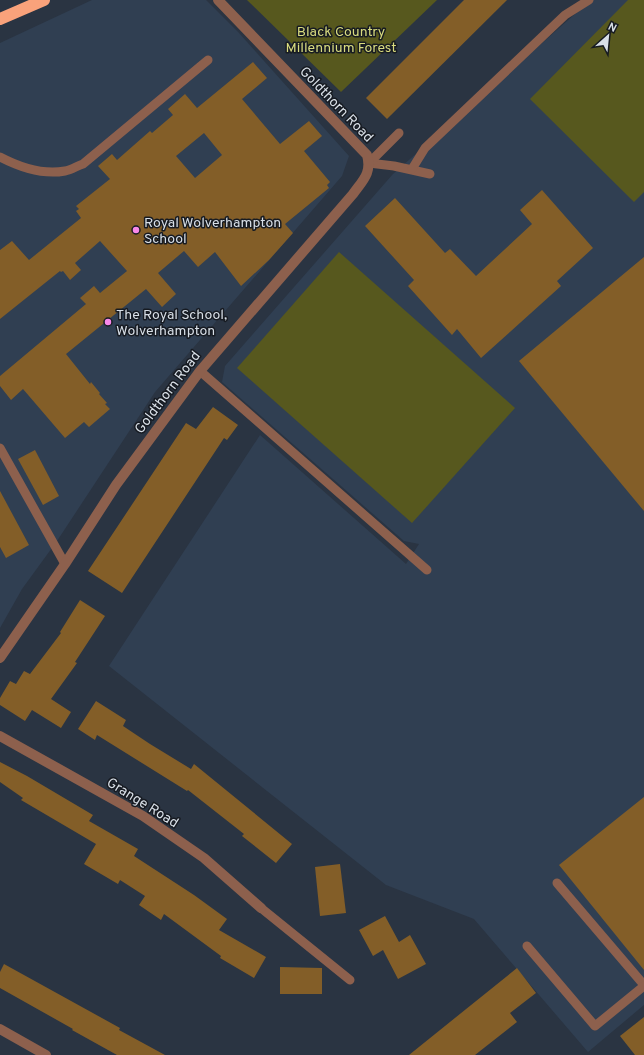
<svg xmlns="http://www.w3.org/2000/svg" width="644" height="1055" font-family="Overpass,sans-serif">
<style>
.built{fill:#303f52}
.green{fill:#57581e}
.building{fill:#835e28;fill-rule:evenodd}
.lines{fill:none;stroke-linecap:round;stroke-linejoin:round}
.lane{stroke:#8d604d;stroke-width:9}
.street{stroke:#8d604d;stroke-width:10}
.highway{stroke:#f9a27b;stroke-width:12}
.poi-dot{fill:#f888ea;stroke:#171b22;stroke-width:1.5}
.labels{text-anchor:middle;stroke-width:3;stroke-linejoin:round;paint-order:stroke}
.park-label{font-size:14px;fill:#d8db7f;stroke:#171b22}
.street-label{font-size:14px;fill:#d8dfe7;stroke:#171b22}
.poi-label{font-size:14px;fill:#d8dfe7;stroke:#171b22;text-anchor:start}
</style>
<rect width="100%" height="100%" fill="#2a3442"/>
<g class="built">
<polygon points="92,0 206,0 239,33 349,156 342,176 155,392 57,541 22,589 0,628 0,43"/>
<polygon points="591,0 644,0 644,1005 588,1052 474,919 386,885 109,666 260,435 406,564 419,544 404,541 222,382 225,366 393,174"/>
</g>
<g class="green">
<polygon points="247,0 437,0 341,92"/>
<polygon points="628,0 644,0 644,192 634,202 530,99"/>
<polygon points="339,252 515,408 412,523 237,368"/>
</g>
<g class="building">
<polygon points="464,0 507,0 387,119 366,98"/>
<path d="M253,62l14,16 -25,21 38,45 29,-23 13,15 -18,15 26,31 -3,3 2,3 -44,36 8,9 -24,27 -28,26 -26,-34 -17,15 -14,-16 -26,22 18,21 -14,13 -16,-18 -80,65 24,30 1,-2 9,11 -1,1 8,9 -2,1 5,5 -21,18 -5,-5 -19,16 -42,-49 -12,11 -11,-14v-10l86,-72 -6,-6 14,-12 6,7 27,-22 -27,-30 -25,22 6,7 -11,10 -7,-9 -2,1 -1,-1 -60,48v-69l12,-9 17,19 52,-42 -5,-7 3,-2 -3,-3 34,-27 -12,-13 14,-12 5,6 33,-29 2,2 21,-18 -5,-6 17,-15 12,14zM204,133l18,22 -27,23 -19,-22z"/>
<polygon points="542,190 593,248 557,281 561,286 481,358 457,329 452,335 408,286 414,280 365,226 395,198 445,253 450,249 476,276 532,224 520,210"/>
<polygon points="644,257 644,511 519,361"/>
<polygon points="213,407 238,425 227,440 224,438 122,593 88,571 186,423 196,429"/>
<polygon points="35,450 59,496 43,505 18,459"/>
<polygon points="0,491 29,545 6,558 0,547"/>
<polygon points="80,600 105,616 75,662 77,663 51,699 71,712 61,728 32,710 25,721 0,705 0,698 10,681 16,684 24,671 30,674 61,633 60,632"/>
<polygon points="96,701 126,720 123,726 150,744 191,769 194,764 292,844 276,863 242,836 244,834 188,790 187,791 97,735 95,740 78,729"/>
<polygon points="0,762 27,776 93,815 89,821 138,849 134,856 194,895 227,919 219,930 266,957 254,978 220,958 221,956 164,914 161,920 139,905 145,896 120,880 118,884 84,864 96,844 21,800 23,798 0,782"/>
<polygon points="644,797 644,970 559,865"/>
<polygon points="340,864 346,913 320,916 315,867"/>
<polygon points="385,916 399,942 410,935 426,964 398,979 383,950 373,956 359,930"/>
<polygon points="4,964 120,1028 119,1030 165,1055 117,1055 72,1030 73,1029 0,988 0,972"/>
<polygon points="280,967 322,968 322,994 280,994"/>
<polygon points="517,968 536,993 510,1013 517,1022 475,1055 409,1055"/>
<polygon points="644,1017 644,1055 635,1055 620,1036"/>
</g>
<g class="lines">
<g class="lane">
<path d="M0,157c19,10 43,18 65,14 6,-1 12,-5 18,-7l125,-104"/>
<polyline points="369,163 394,166 430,174"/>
<polyline points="369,163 399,133"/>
<polyline points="412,169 425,148 565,15 589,0"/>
<polyline points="200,371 427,570"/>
<polyline points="0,448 65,564"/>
<polyline points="557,883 644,985"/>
<polyline points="261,908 350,980"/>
<polyline points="527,946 595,1026 644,986"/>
</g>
<g class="street">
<path d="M0,658l65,-94 51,-79 84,-114 153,-177c10,-14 19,-21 14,-39l-149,-155"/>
<polyline points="0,736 143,816 204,858 261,908"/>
<polyline points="0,1029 46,1055"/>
</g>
<polyline class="highway" points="0,19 44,0"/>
</g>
<g class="poi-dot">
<circle cx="136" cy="230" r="4"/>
<circle cx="108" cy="322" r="4"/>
</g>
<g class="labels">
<g class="park-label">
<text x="341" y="36">Black Country<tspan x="341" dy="16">Millennium Forest</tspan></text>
</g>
<g class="street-label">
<text transform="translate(337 104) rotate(46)" y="5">Goldthorn Road</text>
<text transform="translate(167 392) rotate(-53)" y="5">Goldthorn Road</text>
<text transform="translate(143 802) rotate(32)" y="5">Grange Road</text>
</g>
<g class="poi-label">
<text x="144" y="227">Royal Wolverhampton<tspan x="144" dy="16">School</tspan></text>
<text x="116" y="319">The Royal School,<tspan x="116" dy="16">Wolverhampton</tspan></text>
</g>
</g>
<g transform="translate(608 36) rotate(27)" stroke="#171b22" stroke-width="3" paint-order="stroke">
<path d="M0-3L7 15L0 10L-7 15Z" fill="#d8dfe7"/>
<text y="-6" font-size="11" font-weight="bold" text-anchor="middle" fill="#d8dfe7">N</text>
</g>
</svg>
